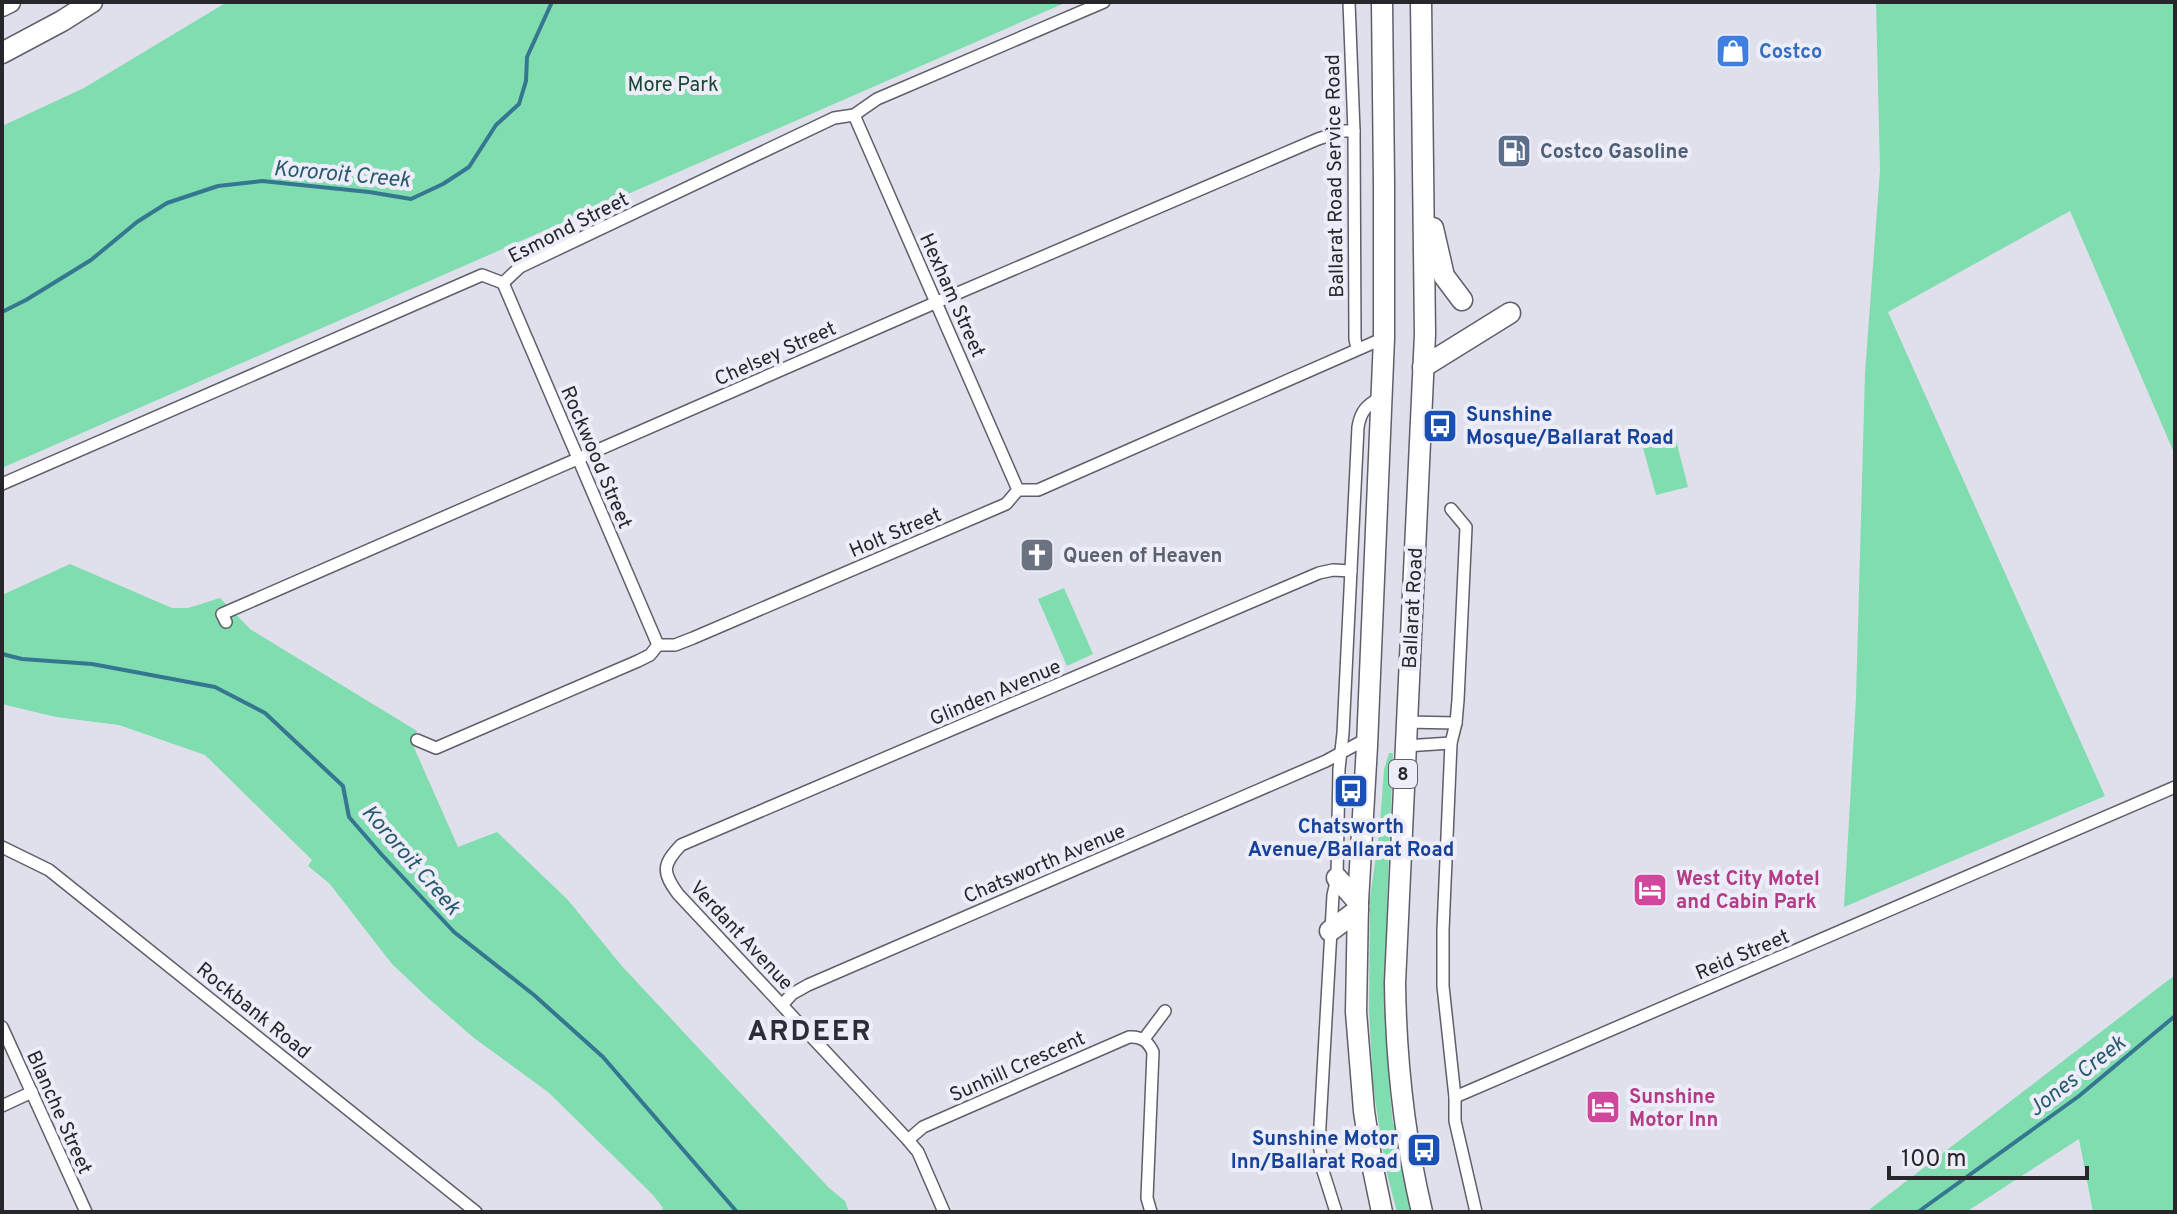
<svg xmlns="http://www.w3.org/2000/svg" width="2177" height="1214" font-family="Overpass,sans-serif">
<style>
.green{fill:#80ddaf}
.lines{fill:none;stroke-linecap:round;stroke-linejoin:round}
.stream{stroke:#357690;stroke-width:4}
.street-casing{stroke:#5e5f69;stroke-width:14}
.highway-casing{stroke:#5e5f69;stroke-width:23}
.street{stroke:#fff;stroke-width:11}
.highway{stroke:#fff;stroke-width:20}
.labels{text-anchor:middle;stroke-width:8;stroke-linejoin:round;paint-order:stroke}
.shield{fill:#ededf9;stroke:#626269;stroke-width:2}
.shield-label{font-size:18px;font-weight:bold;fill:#26262b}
.shop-label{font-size:20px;font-weight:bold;fill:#366cbe;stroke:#ededf9;text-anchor:start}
.park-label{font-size:20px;fill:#184632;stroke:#ededf9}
.service-label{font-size:20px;font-weight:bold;fill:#4e5e75;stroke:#ededf9;text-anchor:start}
.street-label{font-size:20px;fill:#26262b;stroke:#ededf9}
.transit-label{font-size:20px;font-weight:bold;fill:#164399;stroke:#ededf9;text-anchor:start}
.worship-label{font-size:20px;font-weight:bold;fill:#5b616d;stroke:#ededf9;text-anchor:start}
.hotel-label{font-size:20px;font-weight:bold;fill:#b23c85;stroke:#ededf9;text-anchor:start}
.water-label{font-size:22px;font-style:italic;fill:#285a6e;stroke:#ededf9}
.district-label{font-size:28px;font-weight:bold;letter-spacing:2px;fill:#2c2d36;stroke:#ededf9}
</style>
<rect width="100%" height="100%" fill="#dfe0ec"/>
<g class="green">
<polygon points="227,2 1067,2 2,468 2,126 84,88"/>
<polygon points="1876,2 2175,2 2175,455 2070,211 1888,312 2105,796 1844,907 1856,698 1865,373 1880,171"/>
<polygon points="1676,440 1688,487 1656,495 1643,448"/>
<polygon points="70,564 172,608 188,608 220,598 250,629 417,731 412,743 458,847 497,832 568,900 621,965 829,1188 845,1201 849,1212 661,1212 663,1208 653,1195 548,1092 474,1038 428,998 392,964 329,883 308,866 312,860 205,755 119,725 56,717 2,704 2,595"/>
<polygon points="1064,588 1093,654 1067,666 1038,599"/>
<path d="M1389,753h4c-4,124 -14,248 0,371h3l15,78v10h-14l-12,-46 -12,-81 -4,-75 1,-112 9,-63 5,-65z"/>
<polygon points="2175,975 2175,1212 2093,1212 2079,1139 1966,1212 1870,1212 1870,1209"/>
</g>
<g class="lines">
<g class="stream">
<polyline points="2,312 26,300 91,260 137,222 167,203 218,186 262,181 369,192 411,199 443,184 469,167 496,125 519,104 526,81 527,57 552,2"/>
<polyline points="2,654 22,659 92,664 215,687 265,713 343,786 349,817 382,855 454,932 534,995 603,1057 737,1212"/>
<polyline points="1918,1212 2079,1096 2175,1016"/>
</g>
<g class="street-casing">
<g id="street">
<polyline points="1349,2 1354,131 1355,339 1357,349"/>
<polyline points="854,115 1018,490"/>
<polyline points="503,283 658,645"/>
<polyline points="2,484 482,275 503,283 520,267 834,118 854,115 877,99 1104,2"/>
<polyline points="1451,509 1466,527 1458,700 1456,723 1451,743 1443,930 1443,986 1455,1097 1455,1121 1476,1212"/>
<polyline points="226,622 222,614 937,302 1318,139 1343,131 1354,131"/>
<polyline points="1406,722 1456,723"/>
<polyline points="417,740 436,748 638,661 650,655 658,645 675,645 693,638 1006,504 1018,490 1038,490 1384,338"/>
<polyline points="1405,746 1451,743"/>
<polyline points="2,847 49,870 476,1212"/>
<polyline points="782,1005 792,994 808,985 1326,761 1368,738"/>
<polyline points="2,1027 86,1212"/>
<polyline points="1144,1039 1165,1011"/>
<polyline points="1455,1097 2175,787"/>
<polyline points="2,1106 32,1092"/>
<path d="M908,1140l15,-13 206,-90c12,-1 19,4 24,15l-6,146 4,14"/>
<path d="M944,1212l-26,-60 -10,-12 -230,-246c-16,-22 -16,-29 3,-49l638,-272 14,-3 18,1"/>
<path d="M1336,1212l-13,-41 -4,-28 14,-248 4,-17 2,-109 4,-36 15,-306c3,-17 9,-22 23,-30"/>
</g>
</g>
<g class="highway-casing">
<g id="highway">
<polyline points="1382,2 1384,183 1384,338 1367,746 1358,902 1356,1012 1364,1111 1372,1164 1382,1212"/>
<path d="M1421,2l4,332 -30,649c1,78 9,153 27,229"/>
<polyline points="2,6 10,2"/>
<polyline points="2,53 62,21 92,2"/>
<polyline points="1433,228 1444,276 1462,300"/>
<polyline points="1423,367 1510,313"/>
<polyline points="1337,878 1358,902"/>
<polyline points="1330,931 1358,910"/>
</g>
</g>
<use href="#street" class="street"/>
<use href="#highway" class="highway"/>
</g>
<defs>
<g id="shop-square" transform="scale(1.8)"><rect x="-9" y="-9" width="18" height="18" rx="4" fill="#3f7fe0" stroke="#ededf9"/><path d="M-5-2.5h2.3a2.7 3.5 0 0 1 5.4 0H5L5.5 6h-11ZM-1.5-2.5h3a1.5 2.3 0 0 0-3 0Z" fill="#fff"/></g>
<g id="fuel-square" transform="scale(1.8)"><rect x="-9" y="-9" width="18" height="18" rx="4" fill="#5c6f8a" stroke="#ededf9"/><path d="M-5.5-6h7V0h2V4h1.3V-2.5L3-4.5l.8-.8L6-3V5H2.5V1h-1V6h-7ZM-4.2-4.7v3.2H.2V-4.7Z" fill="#fff"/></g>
<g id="bus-square" transform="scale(1.8)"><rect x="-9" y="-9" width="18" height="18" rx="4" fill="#1a4fb4" stroke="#ededf9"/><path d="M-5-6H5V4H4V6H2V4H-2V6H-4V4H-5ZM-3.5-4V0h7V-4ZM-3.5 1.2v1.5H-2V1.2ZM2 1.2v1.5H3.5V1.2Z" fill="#fff"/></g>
<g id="church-square" transform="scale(1.8)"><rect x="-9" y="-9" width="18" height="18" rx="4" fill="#6b7280" stroke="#ededf9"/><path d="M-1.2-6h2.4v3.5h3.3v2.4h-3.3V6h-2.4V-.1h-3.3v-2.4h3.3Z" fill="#fff"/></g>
<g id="hotel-square" transform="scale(1.8)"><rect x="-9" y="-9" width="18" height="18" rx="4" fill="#d1479c" stroke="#ededf9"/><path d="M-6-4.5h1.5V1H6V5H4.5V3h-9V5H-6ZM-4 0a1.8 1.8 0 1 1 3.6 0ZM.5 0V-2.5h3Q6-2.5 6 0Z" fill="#fff"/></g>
</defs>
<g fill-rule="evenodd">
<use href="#shop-square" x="1733" y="51"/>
<use href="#fuel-square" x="1514" y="151"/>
<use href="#bus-square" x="1440" y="426"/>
<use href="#church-square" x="1037" y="555"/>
<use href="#bus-square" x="1351" y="791"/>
<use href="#hotel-square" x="1650" y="890"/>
<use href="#hotel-square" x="1603" y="1107"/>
<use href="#bus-square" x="1424" y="1150"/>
</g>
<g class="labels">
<rect class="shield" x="1389" y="760" width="28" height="28" rx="6"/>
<g class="shield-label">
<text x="1403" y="780">8</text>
</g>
<g class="shop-label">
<text x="1759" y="58">Costco</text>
</g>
<g class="park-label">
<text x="673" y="91">More Park</text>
</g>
<g class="service-label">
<text x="1540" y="158">Costco Gasoline</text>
</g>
<g class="street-label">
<text transform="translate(1334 176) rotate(-91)" y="7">Ballarat Road Service Road</text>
<text transform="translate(568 227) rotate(-27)" y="7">Esmond Street</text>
<text transform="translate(953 295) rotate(66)" y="7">Hexham Street</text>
<text transform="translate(775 353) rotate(-24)" y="7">Chelsey Street</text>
<text transform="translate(597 457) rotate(67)" y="7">Rockwood Street</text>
<text transform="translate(895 532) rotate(-23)" y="7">Holt Street</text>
<text transform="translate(1412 608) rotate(-87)" y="7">Ballarat Road</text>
<text transform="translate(995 692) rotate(-23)" y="7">Glinden Avenue</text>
<text transform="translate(1044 863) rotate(-23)" y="7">Chatsworth Avenue</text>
<text transform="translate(742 935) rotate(47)" y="7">Verdant Avenue</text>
<text transform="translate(1742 954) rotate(-23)" y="7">Reid Street</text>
<text transform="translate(254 1010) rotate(39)" y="7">Rockbank Road</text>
<text transform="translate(1017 1066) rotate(-24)" y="7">Sunhill Crescent</text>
<text transform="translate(60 1112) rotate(66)" y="7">Blanche Street</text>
</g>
<g class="transit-label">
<text x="1466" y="421">Sunshine<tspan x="1466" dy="23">Mosque/Ballarat Road</tspan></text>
<text x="1351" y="833" text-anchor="middle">Chatsworth<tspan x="1351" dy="23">Avenue/Ballarat Road</tspan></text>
<text x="1398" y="1145" text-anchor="end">Sunshine Motor<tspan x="1398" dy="23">Inn/Ballarat Road</tspan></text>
</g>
<g class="worship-label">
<text x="1063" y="562">Queen of Heaven</text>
</g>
<g class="hotel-label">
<text x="1676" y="885">West City Motel<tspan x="1676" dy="23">and Cabin Park</tspan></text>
<text x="1629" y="1103">Sunshine<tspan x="1629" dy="23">Motor Inn</tspan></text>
</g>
<g class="water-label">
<text transform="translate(342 173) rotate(5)" y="8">Kororoit Creek</text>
<text transform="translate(412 859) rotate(49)" y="8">Kororoit Creek</text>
<text transform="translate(2076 1075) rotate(-38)" y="8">Jones Creek</text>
</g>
<g class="district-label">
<text x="810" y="1040">ARDEER</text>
</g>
</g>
<rect width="2177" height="1214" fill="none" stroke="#26262b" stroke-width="8"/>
<path d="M1889 1166v12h198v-12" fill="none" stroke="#26262b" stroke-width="4"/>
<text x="1901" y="1166" font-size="24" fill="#26262b" stroke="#ededf9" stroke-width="6" paint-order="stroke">100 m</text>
</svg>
